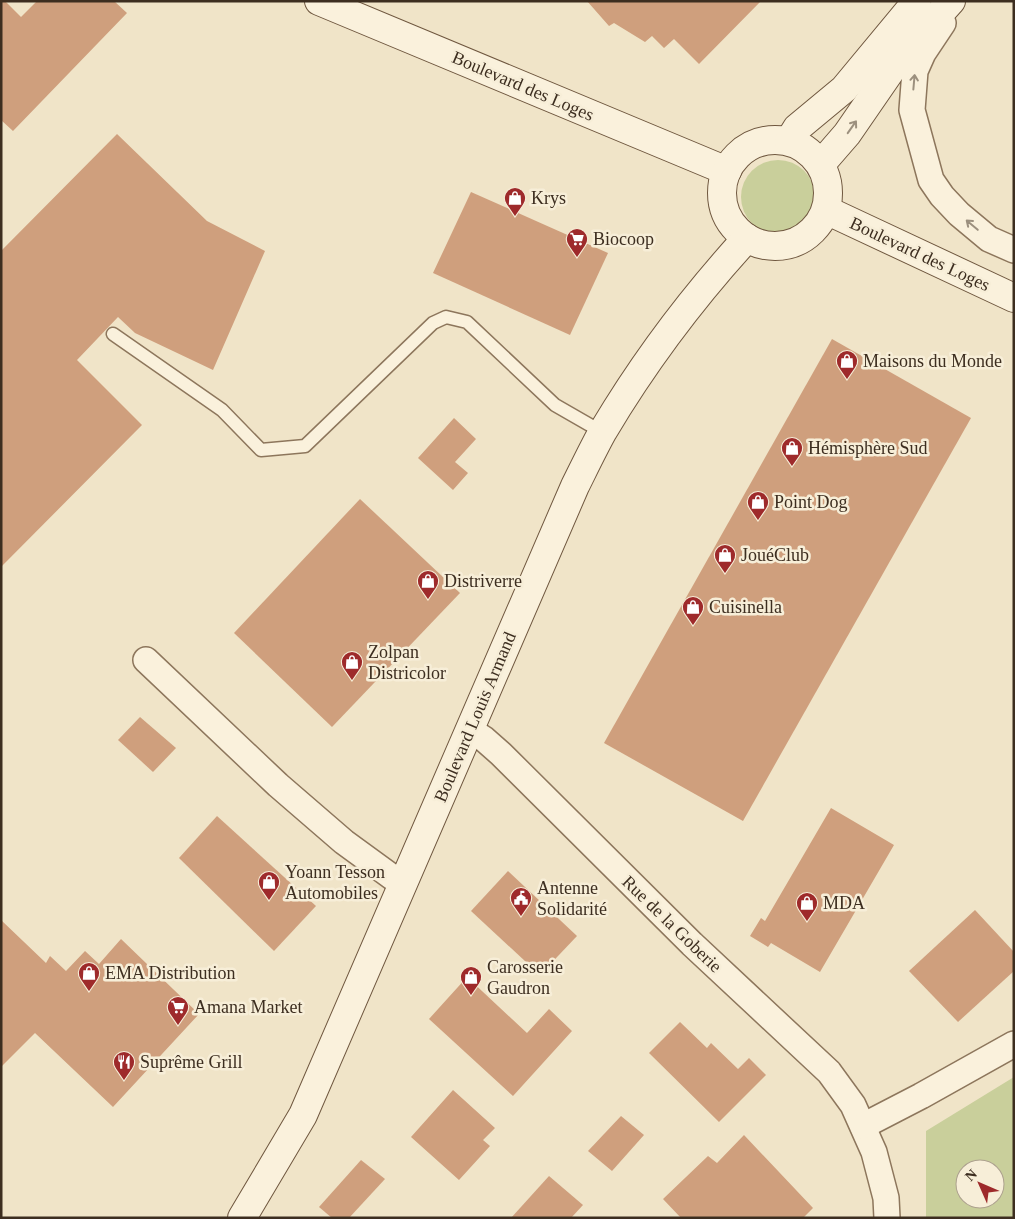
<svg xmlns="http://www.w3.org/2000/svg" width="1015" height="1219" font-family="'Times New Roman',serif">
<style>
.green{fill:#c9cf9b;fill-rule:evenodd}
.building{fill:#cf9f7d}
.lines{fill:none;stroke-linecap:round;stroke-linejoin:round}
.lane-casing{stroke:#8d765c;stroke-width:15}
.street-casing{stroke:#8d765c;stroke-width:28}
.secondary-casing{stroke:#6f573f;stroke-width:30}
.lane{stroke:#faf1dc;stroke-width:12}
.street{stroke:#faf1dc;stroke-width:25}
.secondary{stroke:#faf1dc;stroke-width:28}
.oneway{stroke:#9c907e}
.labels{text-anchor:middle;stroke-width:5;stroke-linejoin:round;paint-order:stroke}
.street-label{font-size:18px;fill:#3d2e20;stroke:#f7eed8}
.poi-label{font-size:18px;fill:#3d2e20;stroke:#f7eed8;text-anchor:start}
</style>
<rect width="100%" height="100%" fill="#f0e4c8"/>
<g class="green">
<circle cx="778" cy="197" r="37"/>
<path d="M1014,1077v141h-88v-87zM965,1169h30v30h-30z"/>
</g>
<g class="building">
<polygon points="1,1 5,1 21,17 37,1 114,1 127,13 13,131 1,120"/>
<polygon points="587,1 761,1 699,64 674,39 664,48 652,36 645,42 614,23 609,26"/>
<polygon points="117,134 207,221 265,251 213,370 135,333 118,317 77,360 142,425 1,567 1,251"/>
<polygon points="471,192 608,253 570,335 433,273"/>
<polygon points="832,339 971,418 743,821 604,743"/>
<polygon points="454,418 476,439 455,462 468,473 453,490 418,458"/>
<polygon points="360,499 460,593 332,727 234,633"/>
<polygon points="140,717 176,748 153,772 118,740"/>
<polygon points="831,808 894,845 820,972 771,943 768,947 750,936 761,918 765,921"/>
<polygon points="217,816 316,906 274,951 179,858"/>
<polygon points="508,871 577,936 540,975 471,911"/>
<polygon points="975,910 1014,952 1014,971 958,1022 909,971"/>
<polygon points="1,920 46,963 50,956 66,971 85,951 99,964 121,939 199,1014 113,1107 35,1033 1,1067"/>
<polygon points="467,977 527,1033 549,1009 572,1031 513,1096 429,1019"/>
<polygon points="680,1022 707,1048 711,1043 738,1069 749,1058 766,1075 719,1122 649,1053"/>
<polygon points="453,1090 495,1128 483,1140 490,1146 459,1180 411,1137"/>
<polygon points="621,1116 644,1135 612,1171 588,1151"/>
<polygon points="744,1135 813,1208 803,1218 681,1218 663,1199 708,1156 717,1163"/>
<polygon points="361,1160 385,1179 349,1218 332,1218 319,1207"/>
<polygon points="549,1176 583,1205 571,1218 511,1218"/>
</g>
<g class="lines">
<g class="lane-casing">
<polyline id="lane" points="113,334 222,410 261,450 305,446 433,323 446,317 467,322 555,405 602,432"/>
</g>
<g class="street-casing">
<g id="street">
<polyline points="943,23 923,53 915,71 912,110 931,180 942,196 959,214 989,239 1014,250"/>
<polyline points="146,660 278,785 344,842 403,885"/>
<polyline points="470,730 484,739 501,754 692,944 829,1072 853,1105 874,1152 886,1198 887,1218"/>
<polyline points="863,1126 921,1096 1014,1044"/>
</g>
</g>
<g class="secondary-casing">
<g id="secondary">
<polyline points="319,1 727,171"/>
<circle cx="775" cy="193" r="53"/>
<polyline points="789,141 797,128 844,89 917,1"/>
<polyline points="821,164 847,134 898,60 951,1"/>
<polyline points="826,210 1014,298"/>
<path d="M242,1218l61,-103 272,-629c9,-18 18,-37 28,-55 41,-69 90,-134 144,-193"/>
</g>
</g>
<use href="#lane" class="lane"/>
<use href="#street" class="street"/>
<use href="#secondary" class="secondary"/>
</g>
<defs><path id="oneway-shaft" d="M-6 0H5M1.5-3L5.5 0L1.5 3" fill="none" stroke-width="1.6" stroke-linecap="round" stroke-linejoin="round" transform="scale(1.25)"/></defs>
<g class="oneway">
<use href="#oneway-shaft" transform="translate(914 82) rotate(-85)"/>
<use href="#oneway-shaft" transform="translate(852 127) rotate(-55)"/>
<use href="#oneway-shaft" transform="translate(972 225) rotate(-140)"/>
</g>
<defs>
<g id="shop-pin" transform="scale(1.125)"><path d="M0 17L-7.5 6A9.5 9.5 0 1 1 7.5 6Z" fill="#9e2a2b" stroke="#f7eed8"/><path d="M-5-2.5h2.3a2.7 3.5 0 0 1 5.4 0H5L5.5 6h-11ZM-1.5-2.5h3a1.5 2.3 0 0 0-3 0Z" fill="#fff"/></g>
<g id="supermarket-pin" transform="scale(1.125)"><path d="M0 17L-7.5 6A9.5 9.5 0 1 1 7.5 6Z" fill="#9e2a2b" stroke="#f7eed8"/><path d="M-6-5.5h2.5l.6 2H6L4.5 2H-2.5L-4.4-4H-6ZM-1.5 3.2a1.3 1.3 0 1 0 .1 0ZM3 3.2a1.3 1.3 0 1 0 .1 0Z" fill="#fff"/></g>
<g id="civic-pin" transform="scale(1.125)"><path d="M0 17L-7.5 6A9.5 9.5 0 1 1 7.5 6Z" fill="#9e2a2b" stroke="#f7eed8"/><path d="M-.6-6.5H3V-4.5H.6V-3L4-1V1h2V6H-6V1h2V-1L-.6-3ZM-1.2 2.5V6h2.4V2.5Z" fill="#fff"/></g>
<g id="restaurant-pin" transform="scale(1.125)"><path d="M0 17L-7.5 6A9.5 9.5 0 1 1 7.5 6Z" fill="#9e2a2b" stroke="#f7eed8"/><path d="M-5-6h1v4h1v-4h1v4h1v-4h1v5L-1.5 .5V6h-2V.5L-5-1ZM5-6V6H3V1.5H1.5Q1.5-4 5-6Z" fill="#fff"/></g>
</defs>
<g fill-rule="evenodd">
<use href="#shop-pin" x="515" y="198"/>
<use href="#supermarket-pin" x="577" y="239"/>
<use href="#shop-pin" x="847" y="361"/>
<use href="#shop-pin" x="792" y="448"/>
<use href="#shop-pin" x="758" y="502"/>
<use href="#shop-pin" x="725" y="555"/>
<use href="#shop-pin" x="428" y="581"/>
<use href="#shop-pin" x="693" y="607"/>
<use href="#shop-pin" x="352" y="662"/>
<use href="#shop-pin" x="269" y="882"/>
<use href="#civic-pin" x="521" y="898"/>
<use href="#shop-pin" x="807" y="903"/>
<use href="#shop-pin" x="89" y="973"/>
<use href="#shop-pin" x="471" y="977"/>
<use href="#supermarket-pin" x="178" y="1007"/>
<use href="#restaurant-pin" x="124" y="1062"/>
</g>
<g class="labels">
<g class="street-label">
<text transform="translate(523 86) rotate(23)" y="6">Boulevard des Loges</text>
<text transform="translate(920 254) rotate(25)" y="6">Boulevard des Loges</text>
<text transform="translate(475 717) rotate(-67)" y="6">Boulevard Louis Armand</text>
<text transform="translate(672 924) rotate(44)" y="6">Rue de la Goberie</text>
</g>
<g class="poi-label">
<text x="531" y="204">Krys</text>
<text x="593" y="245">Biocoop</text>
<text x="863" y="367">Maisons du Monde</text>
<text x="808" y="454">Hémisphère Sud</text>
<text x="774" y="508">Point Dog</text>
<text x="741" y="561">JouéClub</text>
<text x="444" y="587">Distriverre</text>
<text x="709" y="613">Cuisinella</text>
<text x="368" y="658">Zolpan<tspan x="368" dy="21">Districolor</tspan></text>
<text x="285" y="878">Yoann Tesson<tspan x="285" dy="21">Automobiles</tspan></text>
<text x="537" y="894">Antenne<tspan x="537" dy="21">Solidarité</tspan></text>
<text x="823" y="909">MDA</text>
<text x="487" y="973">Carosserie<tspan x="487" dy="21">Gaudron</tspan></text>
<text x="105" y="979">EMA Distribution</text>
<text x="194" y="1013">Amana Market</text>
<text x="140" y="1068">Suprême Grill</text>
</g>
</g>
<rect width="1015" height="1219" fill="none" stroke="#3d2e20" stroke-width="5"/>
<g transform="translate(980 1184) rotate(315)"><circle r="24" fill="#f7eed8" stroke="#ada18e"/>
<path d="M0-4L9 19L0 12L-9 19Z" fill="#9e2a2b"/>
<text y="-8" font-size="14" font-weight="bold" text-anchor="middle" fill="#3d2e20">N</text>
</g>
</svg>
